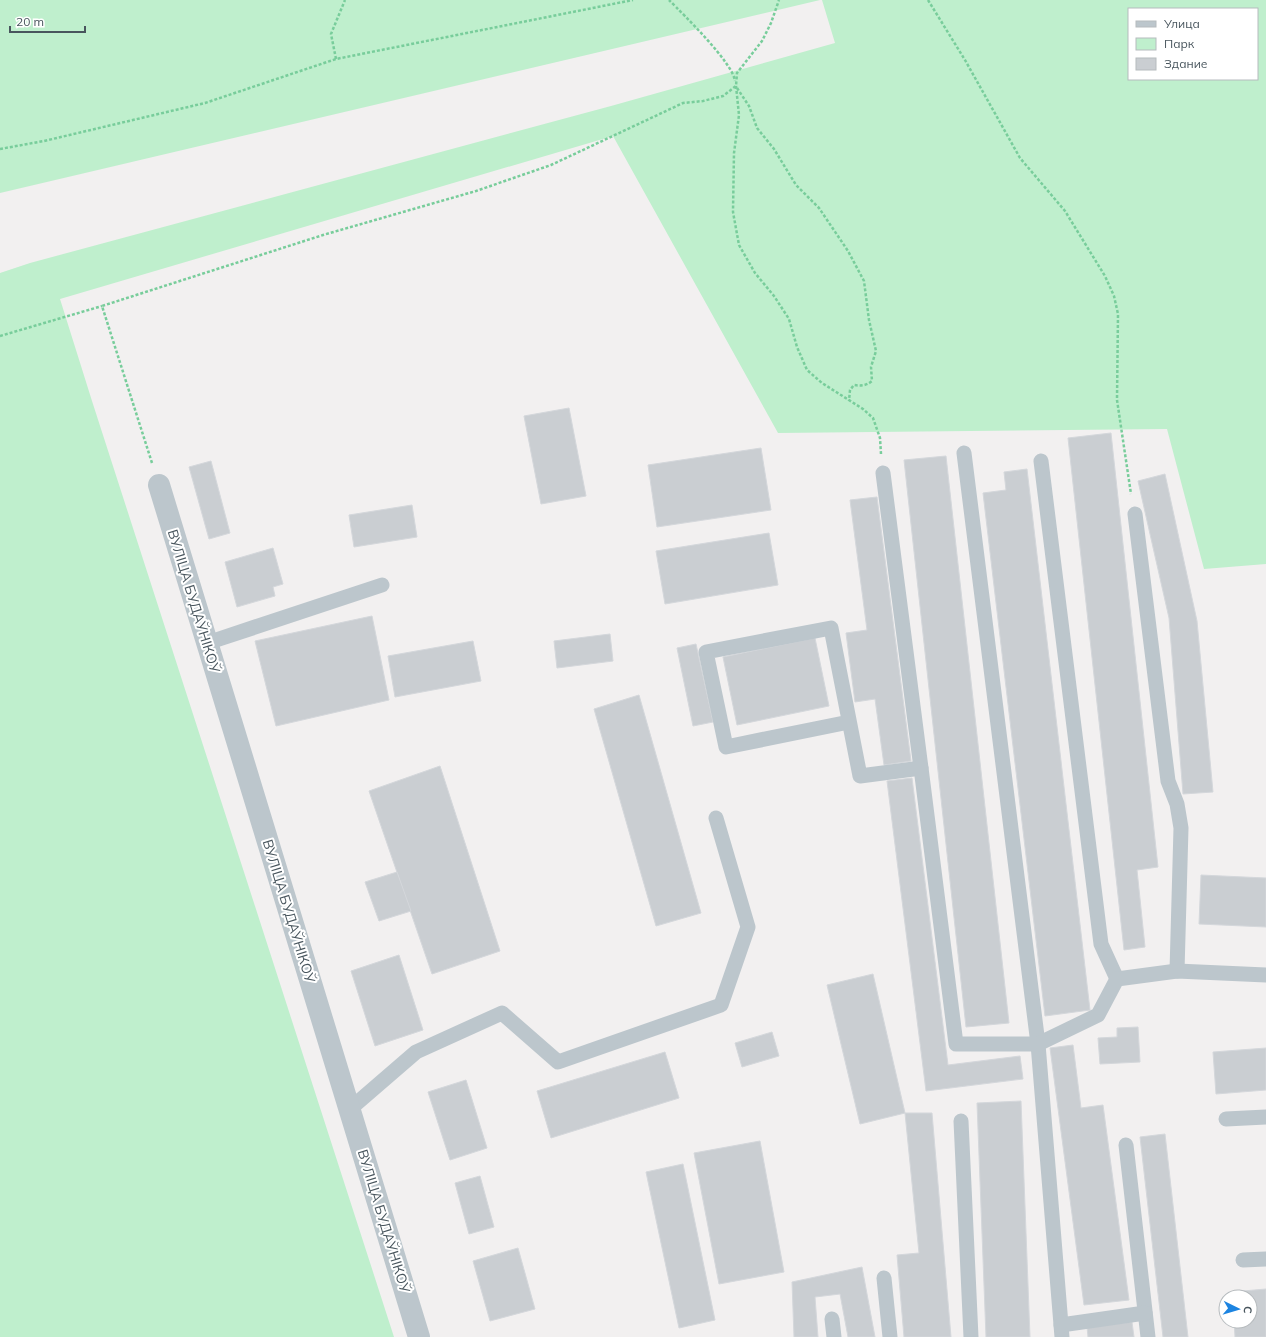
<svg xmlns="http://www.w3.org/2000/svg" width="1266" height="1337" font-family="Mulish,sans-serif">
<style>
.green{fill:#bfefcd;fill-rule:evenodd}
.building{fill:#caced2;stroke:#d4d7db}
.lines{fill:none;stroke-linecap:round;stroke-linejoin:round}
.path{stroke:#78cd9b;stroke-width:2.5;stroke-dasharray:3 2;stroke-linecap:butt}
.lane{stroke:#bcc6cc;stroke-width:15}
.street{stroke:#bcc6cc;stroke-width:22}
.labels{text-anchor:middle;stroke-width:4;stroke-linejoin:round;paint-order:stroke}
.street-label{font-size:14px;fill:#48555d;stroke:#fff}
</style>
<rect width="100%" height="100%" fill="#f2f0f0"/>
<g class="green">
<polygon points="0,0 820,0 0,193"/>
<path d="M822,0h444v564l-62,5 -37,-140 -389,4 -165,-297 -553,163 32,102 302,936h-394v-1064l30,-10 581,-157 224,-63zM1129,9h128v70h-128z"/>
</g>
<g class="building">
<polygon points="569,408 586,496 541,504 524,416"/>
<polygon points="1111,433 1158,867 1137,870 1145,947 1124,950 1068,438"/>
<polygon points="761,448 771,510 657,527 648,465"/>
<polygon points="946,456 1009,1023 966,1027 904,460"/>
<polygon points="211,461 230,533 209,539 189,467"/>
<polygon points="1027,469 1090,1010 1045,1016 983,493 1006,490 1004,472"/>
<polygon points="1165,474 1197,621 1213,792 1183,794 1169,618 1138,481"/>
<polygon points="877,497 911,761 884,765 875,699 855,702 846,633 867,630 850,500"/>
<polygon points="412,505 417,537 354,547 349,515"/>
<polygon points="769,533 778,585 665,604 656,551"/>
<polygon points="273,548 283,584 273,587 275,596 237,607 225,562"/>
<polygon points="372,616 389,700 276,726 255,641"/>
<polygon points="610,634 613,661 557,668 554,641"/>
<polygon points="815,638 829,706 737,725 723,657"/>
<polygon points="473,641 481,681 395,697 388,656"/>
<polygon points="696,644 713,722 693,726 677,648"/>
<polygon points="639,695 701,913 656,926 594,709"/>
<polygon points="440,766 500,951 432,974 369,791"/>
<polygon points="912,778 948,1065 1020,1056 1023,1079 926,1091 887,781"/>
<polygon points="397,872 411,911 379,921 365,882"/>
<polygon points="1201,875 1266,878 1266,927 1199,924"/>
<polygon points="399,955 423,1030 375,1046 351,971"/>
<polygon points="873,974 905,1113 860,1124 827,985"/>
<polygon points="1138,1027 1140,1062 1100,1064 1098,1038 1117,1037 1117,1028"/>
<polygon points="772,1032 779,1056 742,1067 735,1043"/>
<polygon points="1073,1045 1081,1108 1103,1105 1129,1300 1084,1305 1050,1048"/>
<polygon points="1266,1048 1266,1090 1216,1094 1213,1052"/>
<polygon points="665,1052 679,1098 551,1138 537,1091"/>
<polygon points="466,1080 487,1148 450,1160 428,1092"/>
<polygon points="1021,1101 1030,1337 986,1337 977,1103"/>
<polygon points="905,1113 932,1113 951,1337 904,1337 897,1255 919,1253"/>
<polygon points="1165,1134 1188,1337 1163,1337 1140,1137"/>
<polygon points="760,1141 784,1272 719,1284 694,1153"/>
<polygon points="683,1164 715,1320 679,1328 646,1172"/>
<polygon points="480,1176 494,1227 469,1234 455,1183"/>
<polygon points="518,1248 535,1309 490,1321 473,1261"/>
<polygon points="862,1267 875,1337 848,1337 840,1294 815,1297 818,1337 794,1337 792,1282"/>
<polygon points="1266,1289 1266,1337 1235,1337 1234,1321 1250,1321 1250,1297 1232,1297 1231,1292"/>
<polygon points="1132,1322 1134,1337 1088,1337 1087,1327"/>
</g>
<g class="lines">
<g class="path">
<path d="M669,0c15,15 64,63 66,81"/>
<polyline points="928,0 965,60 1020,158 1065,211 1105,276 1114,296 1118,314 1117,400 1131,494"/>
<polyline points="336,59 331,34 345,0"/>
<polyline points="736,86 739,115 734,153 733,212 739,245 755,273 774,296 789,319 797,347 807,370 822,383 863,409 873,418 880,438 881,454"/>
<path d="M737,88l12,18 8,22 17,21 22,36 23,23 29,43 16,30 5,39 7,31 -5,16 1,14c-6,5 -11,5 -18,4l-4,5 -1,11"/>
<polyline points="0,149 44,141 205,103 336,59 633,0"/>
<polyline points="0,336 102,306"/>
<polyline points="152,463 102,306 323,235 476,191 551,165 683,103 703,101 723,96 736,86 737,73 762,41 771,23 779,0"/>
</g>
<g class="lane">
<polyline points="964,453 1038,1044 1062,1337"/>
<polyline points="1041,461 1101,944 1117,979"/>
<polyline points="883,473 921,768"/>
<polyline points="1135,514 1168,781 1177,804 1181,828 1177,971"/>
<polyline points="207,643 382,585"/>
<polyline points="849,722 726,747 706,652 831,628 860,776 921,768 956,1044 1038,1044 1098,1015 1117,979 1177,971 1266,975"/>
<polyline points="350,1109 416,1052 502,1013 558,1062 721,1005 748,927 716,818"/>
<polyline points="1226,1119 1266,1117"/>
<polyline points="961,1121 971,1337"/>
<polyline points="1126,1145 1148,1337"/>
<polyline points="1243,1260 1266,1259"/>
<polyline points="884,1278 890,1337"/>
<polyline points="832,1319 834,1337"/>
<polyline points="1061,1325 1145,1313"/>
</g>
<polyline class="street" points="159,485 419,1337"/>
</g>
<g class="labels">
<g class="street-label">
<text transform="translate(194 601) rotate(73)" y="5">ВУЛІЦА БУДАЎНІКОЎ</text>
<text transform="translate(289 911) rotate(73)" y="5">ВУЛІЦА БУДАЎНІКОЎ</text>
<text transform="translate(384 1221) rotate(73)" y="5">ВУЛІЦА БУДАЎНІКОЎ</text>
</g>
</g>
<rect x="1128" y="8" width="130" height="72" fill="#ffffff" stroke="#b6bbbe"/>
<rect x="1136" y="21" width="20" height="6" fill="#bcc6cc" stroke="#b6bbbe"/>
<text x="1164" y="28" font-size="12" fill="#48555d">Улица</text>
<rect x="1136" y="38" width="20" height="12" fill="#bfefcd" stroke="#b6bbbe"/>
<text x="1164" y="48" font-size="12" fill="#48555d">Парк</text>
<rect x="1136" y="58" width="20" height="12" fill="#caced2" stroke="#b6bbbe"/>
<text x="1164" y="68" font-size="12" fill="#48555d">Здание</text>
<g transform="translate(1238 1309) rotate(95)"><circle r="19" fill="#ffffff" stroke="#b6bbbe"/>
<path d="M0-3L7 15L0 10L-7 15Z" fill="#1c84e1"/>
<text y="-6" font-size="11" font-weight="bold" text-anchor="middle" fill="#48555d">С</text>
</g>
<path d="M10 26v6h75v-6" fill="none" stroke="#48555d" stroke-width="2"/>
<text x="16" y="26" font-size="12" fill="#48555d" stroke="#ffffff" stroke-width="3" paint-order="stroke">20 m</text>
</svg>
